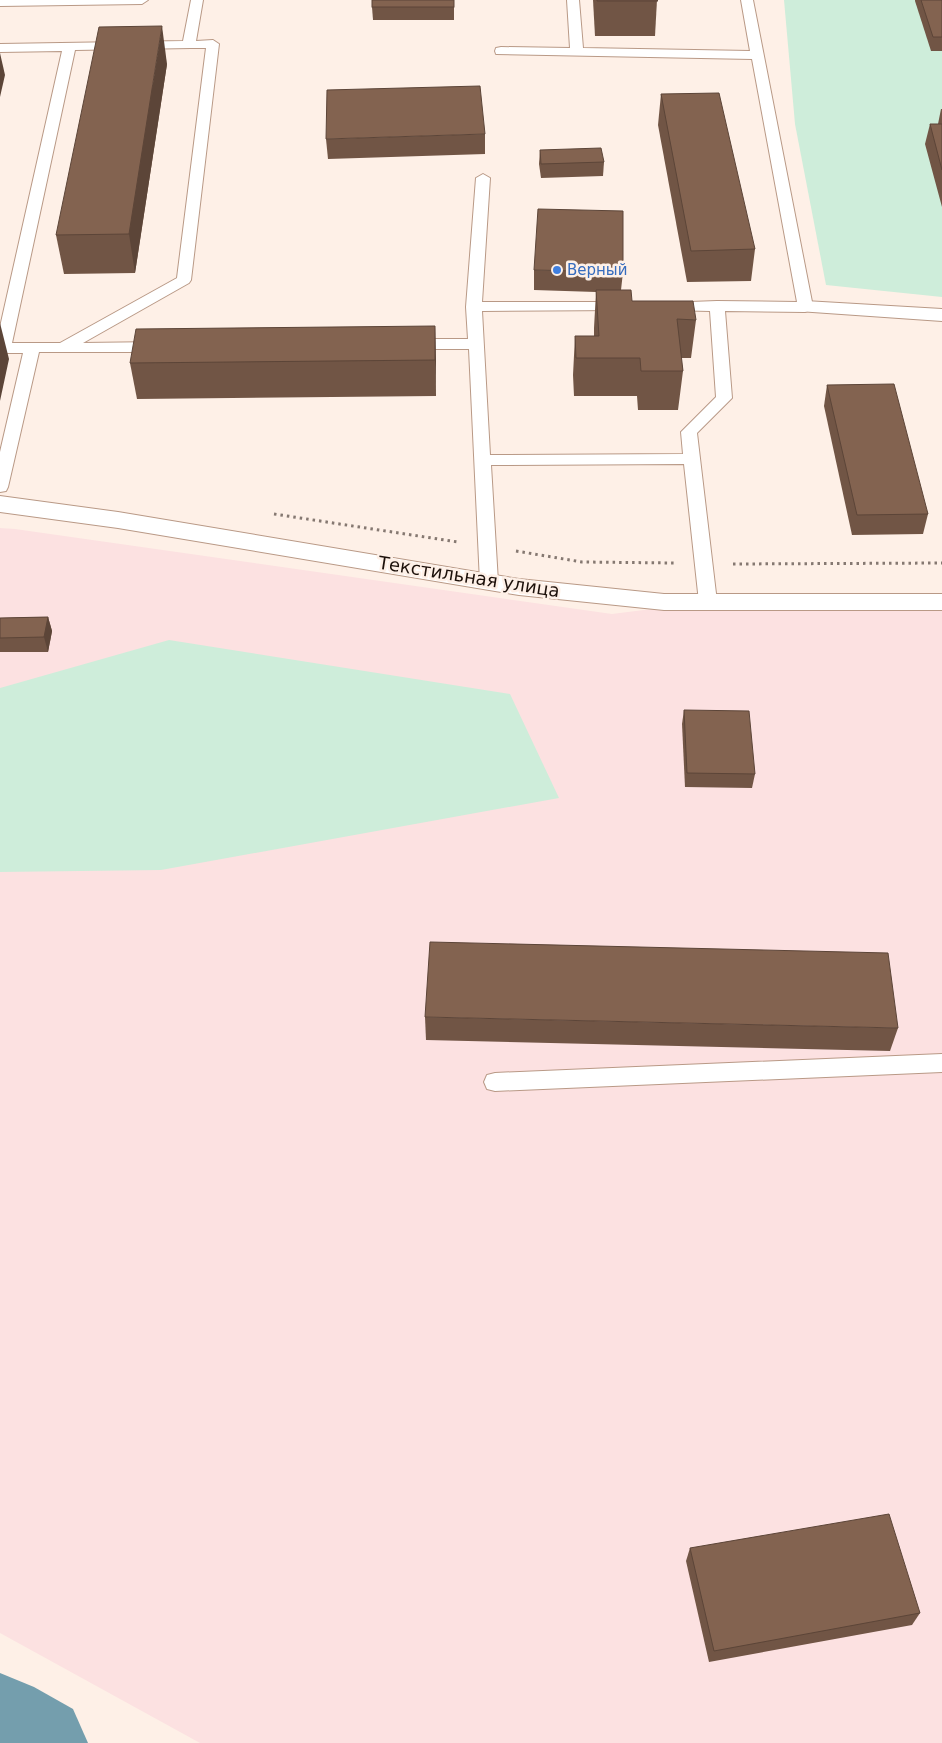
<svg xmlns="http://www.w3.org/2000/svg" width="942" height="1743" font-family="'DejaVu Sans',sans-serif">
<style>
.industrial{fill:#fce1e1}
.green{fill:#ceedda}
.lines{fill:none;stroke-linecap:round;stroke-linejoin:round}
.river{fill:#749ead;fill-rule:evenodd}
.service-casing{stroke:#b99986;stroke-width:2}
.minor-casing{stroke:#b99986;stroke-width:2}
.secondary-casing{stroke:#b99986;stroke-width:2}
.path{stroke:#857871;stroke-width:3;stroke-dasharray:2.5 4;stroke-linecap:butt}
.service{fill:#fff;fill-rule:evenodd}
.minor{fill:#fff;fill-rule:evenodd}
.secondary{fill:#fff;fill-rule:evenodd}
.wall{fill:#715545}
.shaded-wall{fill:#5c4538}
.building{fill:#836350;stroke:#5c4538}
.shop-dot{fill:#3f7fe0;stroke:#fef0e7;stroke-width:2}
.labels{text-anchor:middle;stroke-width:5;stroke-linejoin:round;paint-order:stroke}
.far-shop-label{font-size:15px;fill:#366cbe;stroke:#fef0e7;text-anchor:start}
.street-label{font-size:18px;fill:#1c100a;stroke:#fef0e7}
</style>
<rect width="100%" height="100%" fill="#fef0e7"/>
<polygon class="industrial" points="0,528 15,529 612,614 708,602 942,608 942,1743 200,1743 0,1633"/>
<g class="green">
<polygon points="784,0 942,0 942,297 826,285 795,124"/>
<polygon points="169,640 510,694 559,798 161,870 0,872 0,688"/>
</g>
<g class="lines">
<polygon class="river" points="0,1673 34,1687 73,1709 88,1743 0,1743"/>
<g class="service-casing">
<g id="service">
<polygon points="0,0 148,0 142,4 0,6"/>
<path d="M191,0h12l-7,41 17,-1 6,4 -28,236 -2,3 -106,60 76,-1 5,2 3,3 -3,3 -5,2h-120l-31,135 -2,4 -6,1v-40l23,-99h-23v-26l62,-276 -62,1v-8l183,-3zM191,48h15l-29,230 -117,65h-48l63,-293z"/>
<polygon points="567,0 579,0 583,48 750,51 741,0 753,0 813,307 810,310 805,312 725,311 732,398 697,433 717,602 714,606 708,608 702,606 699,602 684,464 491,465 498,582 495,586 489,588 483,586 480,582 469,349 408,349 403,347 400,344 403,341 408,339 468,339 466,307 476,178 483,174 490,178 482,302 621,302 626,303 628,306 626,309 621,310 482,311 490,455 683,454 681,432 716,397 710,311 668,310 663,309 661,306 663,303 717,301 797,302 752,59 496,54 495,51 496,48 501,47 570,48"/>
<polygon points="942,1054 942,1072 495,1091 487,1089 484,1082 487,1075 495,1073"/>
</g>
</g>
<g class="minor-casing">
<polygon id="minor" points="805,301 942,309 942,321 798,311 795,307 798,303"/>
</g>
<g class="secondary-casing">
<polygon id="secondary" points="0,496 118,512 519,579 664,594 942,594 942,610 664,610 519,595 118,528 0,512"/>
</g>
<g class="path">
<polyline points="274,514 458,542"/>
<polyline points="516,551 582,562 674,563"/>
<polyline points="733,564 942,563"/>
</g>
<use href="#service" class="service"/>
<use href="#minor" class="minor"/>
<use href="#secondary" class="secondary"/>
</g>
<g class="wall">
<polygon points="454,0 454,20 373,20 372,7"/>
<polygon points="593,0 657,0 655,36 595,36"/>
<polygon points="915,0 942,0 942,51 931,51 915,1"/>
<polygon points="167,64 135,273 64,274 56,235"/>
<polygon points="661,94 755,249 751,281 687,282 658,125"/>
<polygon points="941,109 942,109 942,207 925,144 930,124 938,124"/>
<polygon points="485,134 485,154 328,159 326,139"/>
<polygon points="540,150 604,162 603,176 541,178 539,164"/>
<polygon points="534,270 623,272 621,290 632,301 696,320 691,358 681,358 683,371 678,410 638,410 637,396 574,396 573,375 575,336 594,336 594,328 596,292 534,290"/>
<polygon points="435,326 436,396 137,399 130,363"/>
<polygon points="827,385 928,514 923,534 852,535 824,406"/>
<polygon points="48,617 52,631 48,652 0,652 0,618"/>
<polygon points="684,710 755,774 752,788 685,787 682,724"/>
<polygon points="425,1017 898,1028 890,1051 426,1040"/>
<polygon points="690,1548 920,1613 912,1625 709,1662 686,1561"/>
</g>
<g class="shaded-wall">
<polygon points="162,26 167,64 135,273 129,234"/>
<polygon points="0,53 5,75 0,97"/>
<polygon points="0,323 9,359 0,401"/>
<polygon points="435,326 436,362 436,396 435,360"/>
<polygon points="48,617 52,631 48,652 44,637"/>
</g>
<g class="building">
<rect x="372" y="0" width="82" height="7"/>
<polygon points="597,0 657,0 658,1 597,1"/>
<polygon points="921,0 942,0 942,37 933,37"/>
<polygon points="162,26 129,234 56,235 99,27"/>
<polygon points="480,86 485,134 326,139 327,90"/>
<polygon points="719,93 755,249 691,251 661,94"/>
<polygon points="930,124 942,124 942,170"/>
<polygon points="601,148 604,162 541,164 540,150"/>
<polygon points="538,209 623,211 623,272 534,270"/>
<polygon points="596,290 631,290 632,301 693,301 696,320 677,319 683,371 641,371 640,358 576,358 575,336 599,336"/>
<polygon points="435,326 435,360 130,363 136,329"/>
<polygon points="894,384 928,514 857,515 827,385"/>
<polygon points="48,617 44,637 0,638 0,618"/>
<polygon points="684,710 749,711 755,774 687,773"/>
<polygon points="430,942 888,953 898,1028 425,1017"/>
<polygon points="889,1514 920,1613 714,1651 690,1548"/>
</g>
<circle class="shop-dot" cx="557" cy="270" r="5"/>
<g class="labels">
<g class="far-shop-label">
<text x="567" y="275">Верный</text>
</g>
<g class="street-label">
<text transform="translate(469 577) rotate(9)" y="6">Текстильная улица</text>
</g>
</g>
</svg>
